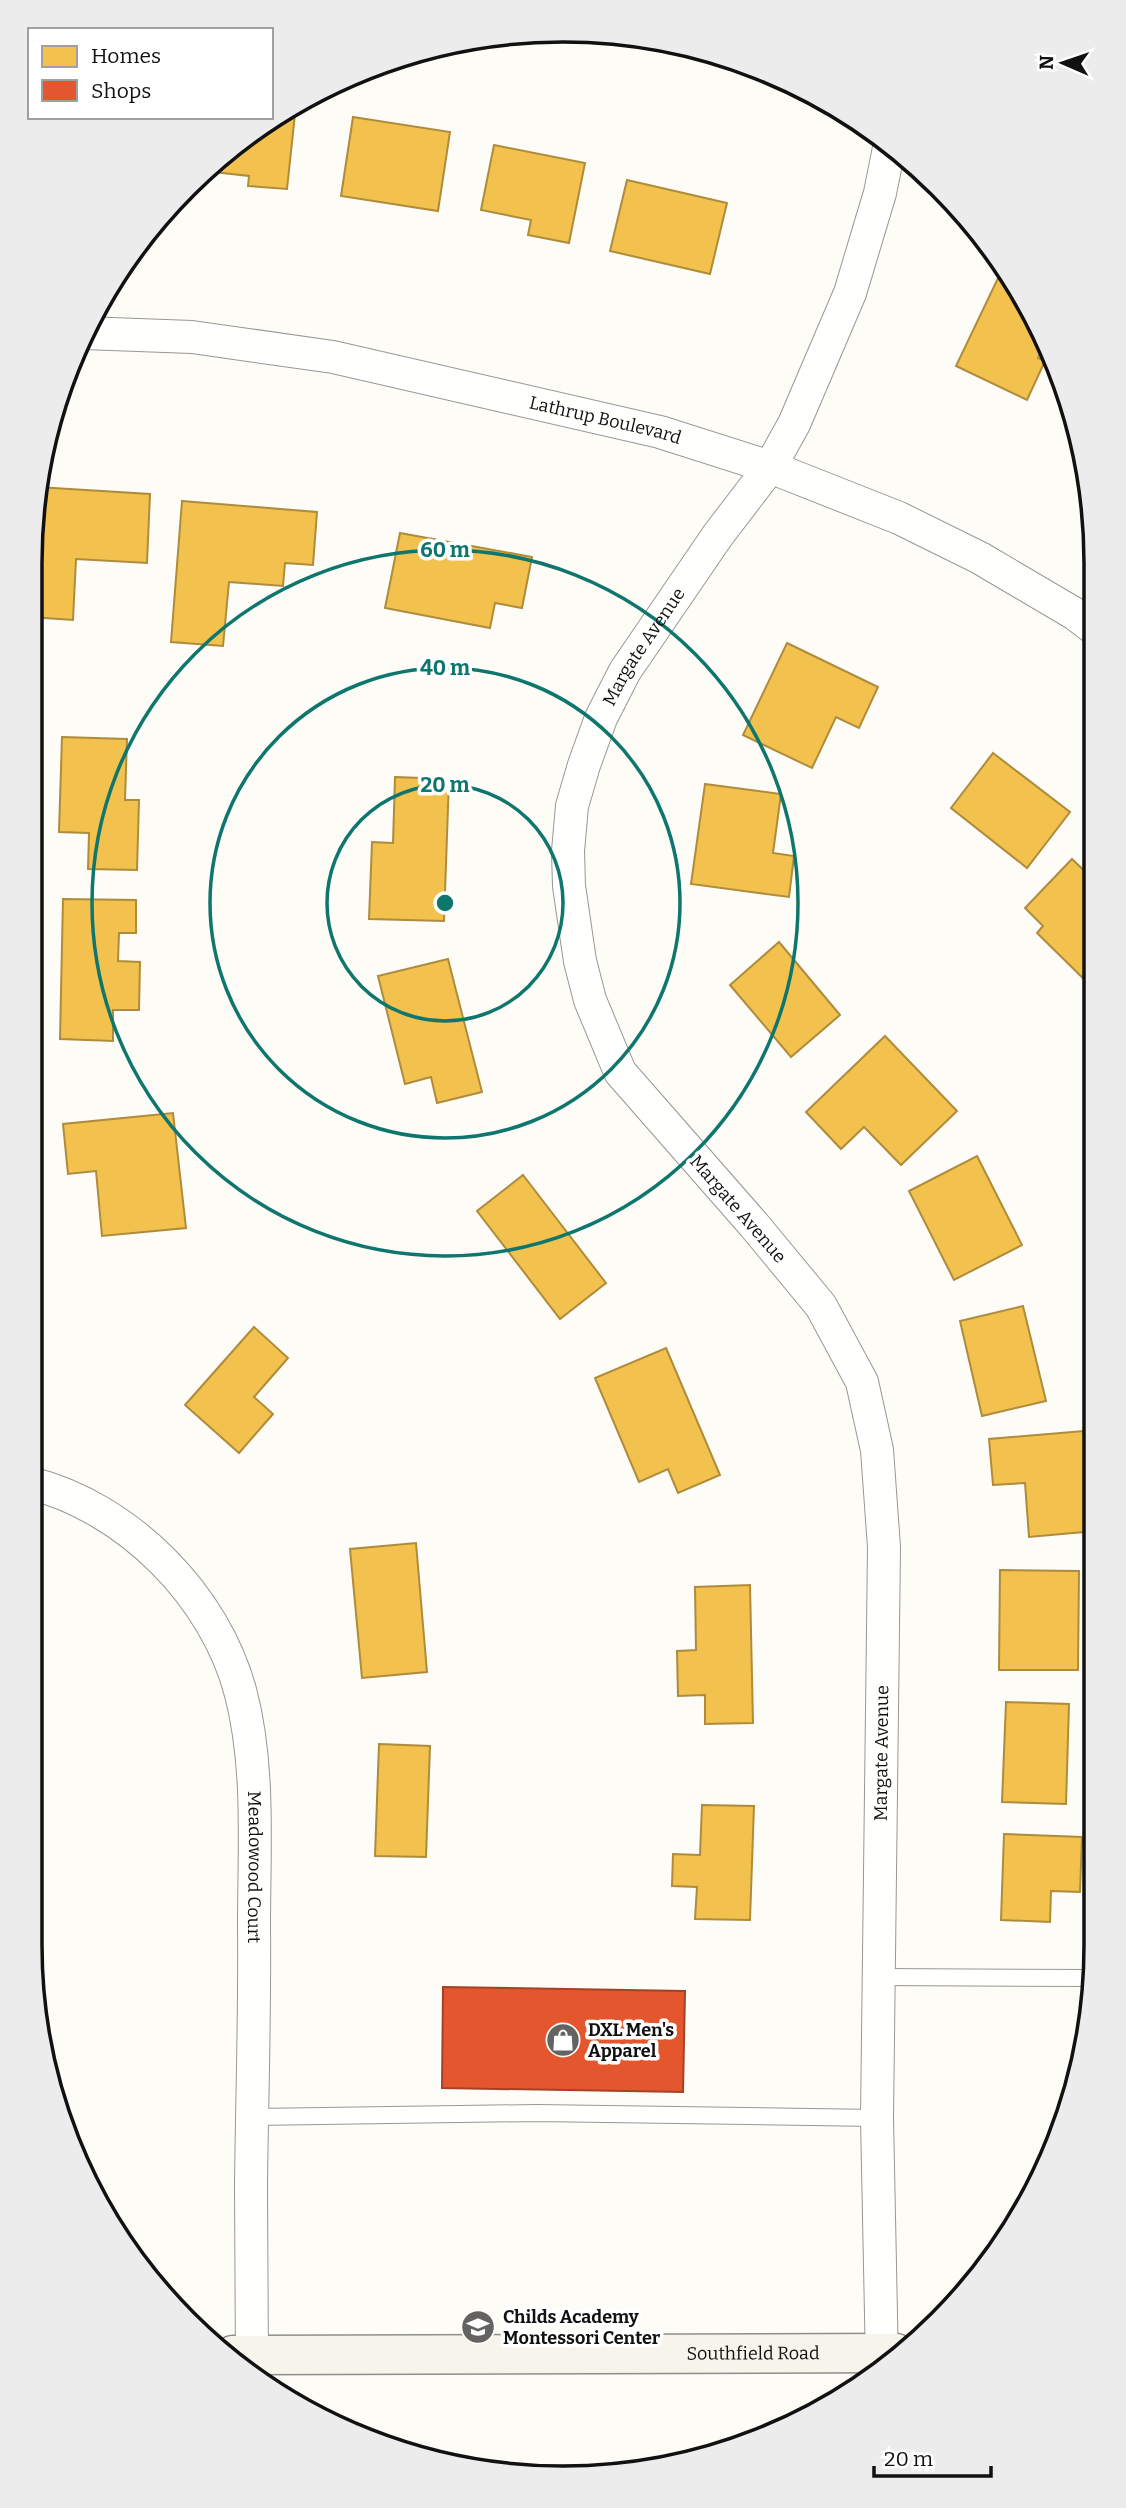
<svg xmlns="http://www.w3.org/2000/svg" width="1126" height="2508" font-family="Bitter,serif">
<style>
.homes{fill:#f2c14e;stroke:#ae8c3c;stroke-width:2}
.shops{fill:#e4572e;stroke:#a54225;stroke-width:2}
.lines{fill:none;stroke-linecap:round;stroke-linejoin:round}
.lane-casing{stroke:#979795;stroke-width:18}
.street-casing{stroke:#979795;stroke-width:34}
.secondary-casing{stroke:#8e8d8b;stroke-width:41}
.lane{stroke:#fffffe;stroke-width:16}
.street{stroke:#fffffe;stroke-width:32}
.secondary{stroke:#f6f4eb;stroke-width:38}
.ring{fill:none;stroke:#0f766e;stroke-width:3.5}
.labels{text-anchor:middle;stroke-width:7;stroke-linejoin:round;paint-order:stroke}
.street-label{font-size:18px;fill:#111;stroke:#fff}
.poi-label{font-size:18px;font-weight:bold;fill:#111;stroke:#fff;text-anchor:start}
.rim{fill:none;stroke:#111;stroke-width:3.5}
.centre{fill:#0f766e;stroke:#fff;stroke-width:3.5}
.ring-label{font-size:21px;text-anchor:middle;font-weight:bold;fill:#0f766e;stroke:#fff;stroke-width:7;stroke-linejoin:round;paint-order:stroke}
</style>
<rect width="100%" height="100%" fill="#fdfcf7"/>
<g class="homes">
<polygon points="280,112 295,114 287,189 248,186 249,176 204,171 266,120"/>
<polygon points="353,117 450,132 438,211 341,196"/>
<polygon points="494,145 585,163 569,243 528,235 531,220 481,210"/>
<polygon points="627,180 727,203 710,274 610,251"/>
<polygon points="999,276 1011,282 1046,342 1038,358 1045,361 1027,400 956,366"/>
<polygon points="37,487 150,494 147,563 76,559 73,620 30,617 30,563"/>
<polygon points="182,501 317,512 313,565 285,563 283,586 229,582 223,646 171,642"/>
<polygon points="400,533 532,557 522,608 495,603 490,628 385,608"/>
<polygon points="787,643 878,687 859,728 836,717 812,768 743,735"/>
<polygon points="62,737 127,739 125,800 139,800 137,870 88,869 89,833 59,832"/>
<polygon points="993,753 1070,812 1027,868 951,808"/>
<polygon points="395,777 449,779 444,921 369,919 372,842 393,843"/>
<polygon points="705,784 781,794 773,853 794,856 789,897 691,884"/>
<polygon points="1072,859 1093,879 1093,988 1037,933 1043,926 1025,908"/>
<polygon points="63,899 136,900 136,933 119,933 118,961 140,962 139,1010 113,1010 113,1041 60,1039"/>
<polygon points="779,942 840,1015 791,1057 730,985"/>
<polygon points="448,959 482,1092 437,1103 431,1077 405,1084 378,976"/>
<polygon points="885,1036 957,1111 901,1165 864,1127 841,1149 806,1112"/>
<polygon points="173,1113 186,1228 102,1236 96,1171 68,1174 63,1124"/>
<polygon points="977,1156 1022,1245 954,1280 909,1191"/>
<polygon points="523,1175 606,1283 560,1319 477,1211"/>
<polygon points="1023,1306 1046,1401 982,1416 960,1321"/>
<polygon points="254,1327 288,1358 254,1397 273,1414 239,1453 185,1405"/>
<polygon points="666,1348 720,1475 678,1493 668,1469 639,1482 595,1378"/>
<polygon points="1095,1430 1095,1531 1029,1537 1025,1483 993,1485 989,1439"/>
<polygon points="416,1543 427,1672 362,1678 350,1549"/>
<polygon points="1000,1570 1079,1571 1078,1670 999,1670"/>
<polygon points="750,1585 753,1723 705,1724 705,1695 678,1696 677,1651 696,1650 695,1587"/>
<polygon points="1006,1702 1069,1704 1066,1804 1002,1802"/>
<polygon points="379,1744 430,1746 426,1857 375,1856"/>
<polygon points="702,1805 754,1806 750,1920 695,1919 697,1887 672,1886 673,1854 700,1855"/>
<polygon points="1004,1834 1082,1837 1080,1892 1051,1891 1050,1922 1001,1920"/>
</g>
<polygon class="shops" points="443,1987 685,1991 683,2092 442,2088"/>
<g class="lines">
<g class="lane-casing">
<g id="lane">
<polyline points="878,1977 1093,1978"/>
<polyline points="253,2117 536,2113 877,2118"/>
</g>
</g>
<g class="street-casing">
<g id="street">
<path id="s1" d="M84,333l108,4 141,20 327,75 110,35 129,51 81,40 95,56 17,13"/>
<path id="s2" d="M30,1483c97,24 186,113 211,211 19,74 13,155 13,232 1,86 -2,172 -3,259 0,61 1,123 1,185"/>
<path id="s3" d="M882,2364l-5,-246 7,-571 -7,-97 -15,-68 -41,-76 -67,-81 -134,-153 -30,-72 -10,-39 -11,-75 -1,-35 4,-45 12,-41 17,-47 24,-47 93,-136 52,-68 24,-43 56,-131 30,-100 10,-50"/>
</g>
</g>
<g class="secondary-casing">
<g id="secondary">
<path id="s4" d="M233,2355l663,-2"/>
</g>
</g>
<use href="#lane" class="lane"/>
<use href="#street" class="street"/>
<use href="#secondary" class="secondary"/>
</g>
<g class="ring">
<circle cx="445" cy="903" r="118"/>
<circle cx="445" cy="903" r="235"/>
<circle cx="445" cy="903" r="353"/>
</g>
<defs>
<g id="shop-disc" transform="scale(1.75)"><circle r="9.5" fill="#646362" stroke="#fff"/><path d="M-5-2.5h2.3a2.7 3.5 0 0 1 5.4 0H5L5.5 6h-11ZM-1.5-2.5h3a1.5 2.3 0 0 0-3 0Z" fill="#fff"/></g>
<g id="school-disc" transform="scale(1.75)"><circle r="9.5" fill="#646362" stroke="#fff"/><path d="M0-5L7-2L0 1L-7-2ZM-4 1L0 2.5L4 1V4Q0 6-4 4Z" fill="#fff"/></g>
</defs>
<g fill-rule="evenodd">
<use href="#shop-disc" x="563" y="2040"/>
<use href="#school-disc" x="478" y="2327"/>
</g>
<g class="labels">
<g class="street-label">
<text dy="6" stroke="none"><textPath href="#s1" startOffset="530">Lathrup Boulevard</textPath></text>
<text dy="6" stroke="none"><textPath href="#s3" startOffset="1829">Margate Avenue</textPath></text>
<text transform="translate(738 1209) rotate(49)" y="6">Margate Avenue</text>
<text dy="6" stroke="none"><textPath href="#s3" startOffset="611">Margate Avenue</textPath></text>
<text dy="6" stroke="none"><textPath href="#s2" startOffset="486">Meadowood Court</textPath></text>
<text dy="6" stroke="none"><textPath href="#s4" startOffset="520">Southfield Road</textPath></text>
</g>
<g class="poi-label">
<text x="588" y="2036">DXL Men's<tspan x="588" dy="21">Apparel</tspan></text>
<text x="503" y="2323">Childs Academy<tspan x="503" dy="21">Montessori Center</tspan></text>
</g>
</g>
<path d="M0 0H1126V2508H0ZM563 42H563A521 521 0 0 1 1084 563V1945A521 521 0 0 1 563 2466H563A521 521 0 0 1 42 1945V563A521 521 0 0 1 563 42Z" fill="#ececec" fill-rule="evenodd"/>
<path class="rim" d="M563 42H563A521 521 0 0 1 1084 563V1945A521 521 0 0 1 563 2466H563A521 521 0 0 1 42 1945V563A521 521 0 0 1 563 42Z"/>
<circle cx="445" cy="903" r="10" class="centre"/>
<g class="ring-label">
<text x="445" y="557">60 m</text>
<text x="445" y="675">40 m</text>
<text x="445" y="792">20 m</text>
</g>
<rect x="28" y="28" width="245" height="91" fill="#ffffff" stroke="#a0a0a0" stroke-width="2"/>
<rect x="42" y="46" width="35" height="21" fill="#f2c14e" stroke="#a0a0a0" stroke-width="2"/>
<text x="91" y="63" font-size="21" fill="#111111">Homes</text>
<rect x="42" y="80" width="35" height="21" fill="#e4572e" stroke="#a0a0a0" stroke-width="2"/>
<text x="91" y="98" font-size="21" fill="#111111">Shops</text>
<g transform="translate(1063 63) rotate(272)" stroke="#ffffff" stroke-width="5" paint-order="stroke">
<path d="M0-5L12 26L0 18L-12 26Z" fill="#111111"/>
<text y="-10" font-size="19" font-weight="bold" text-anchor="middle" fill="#111111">N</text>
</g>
<path d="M874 2466v10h117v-10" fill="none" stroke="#111111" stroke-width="3.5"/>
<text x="884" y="2466" font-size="21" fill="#111111" stroke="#ffffff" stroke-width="5" paint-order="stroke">20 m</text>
</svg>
